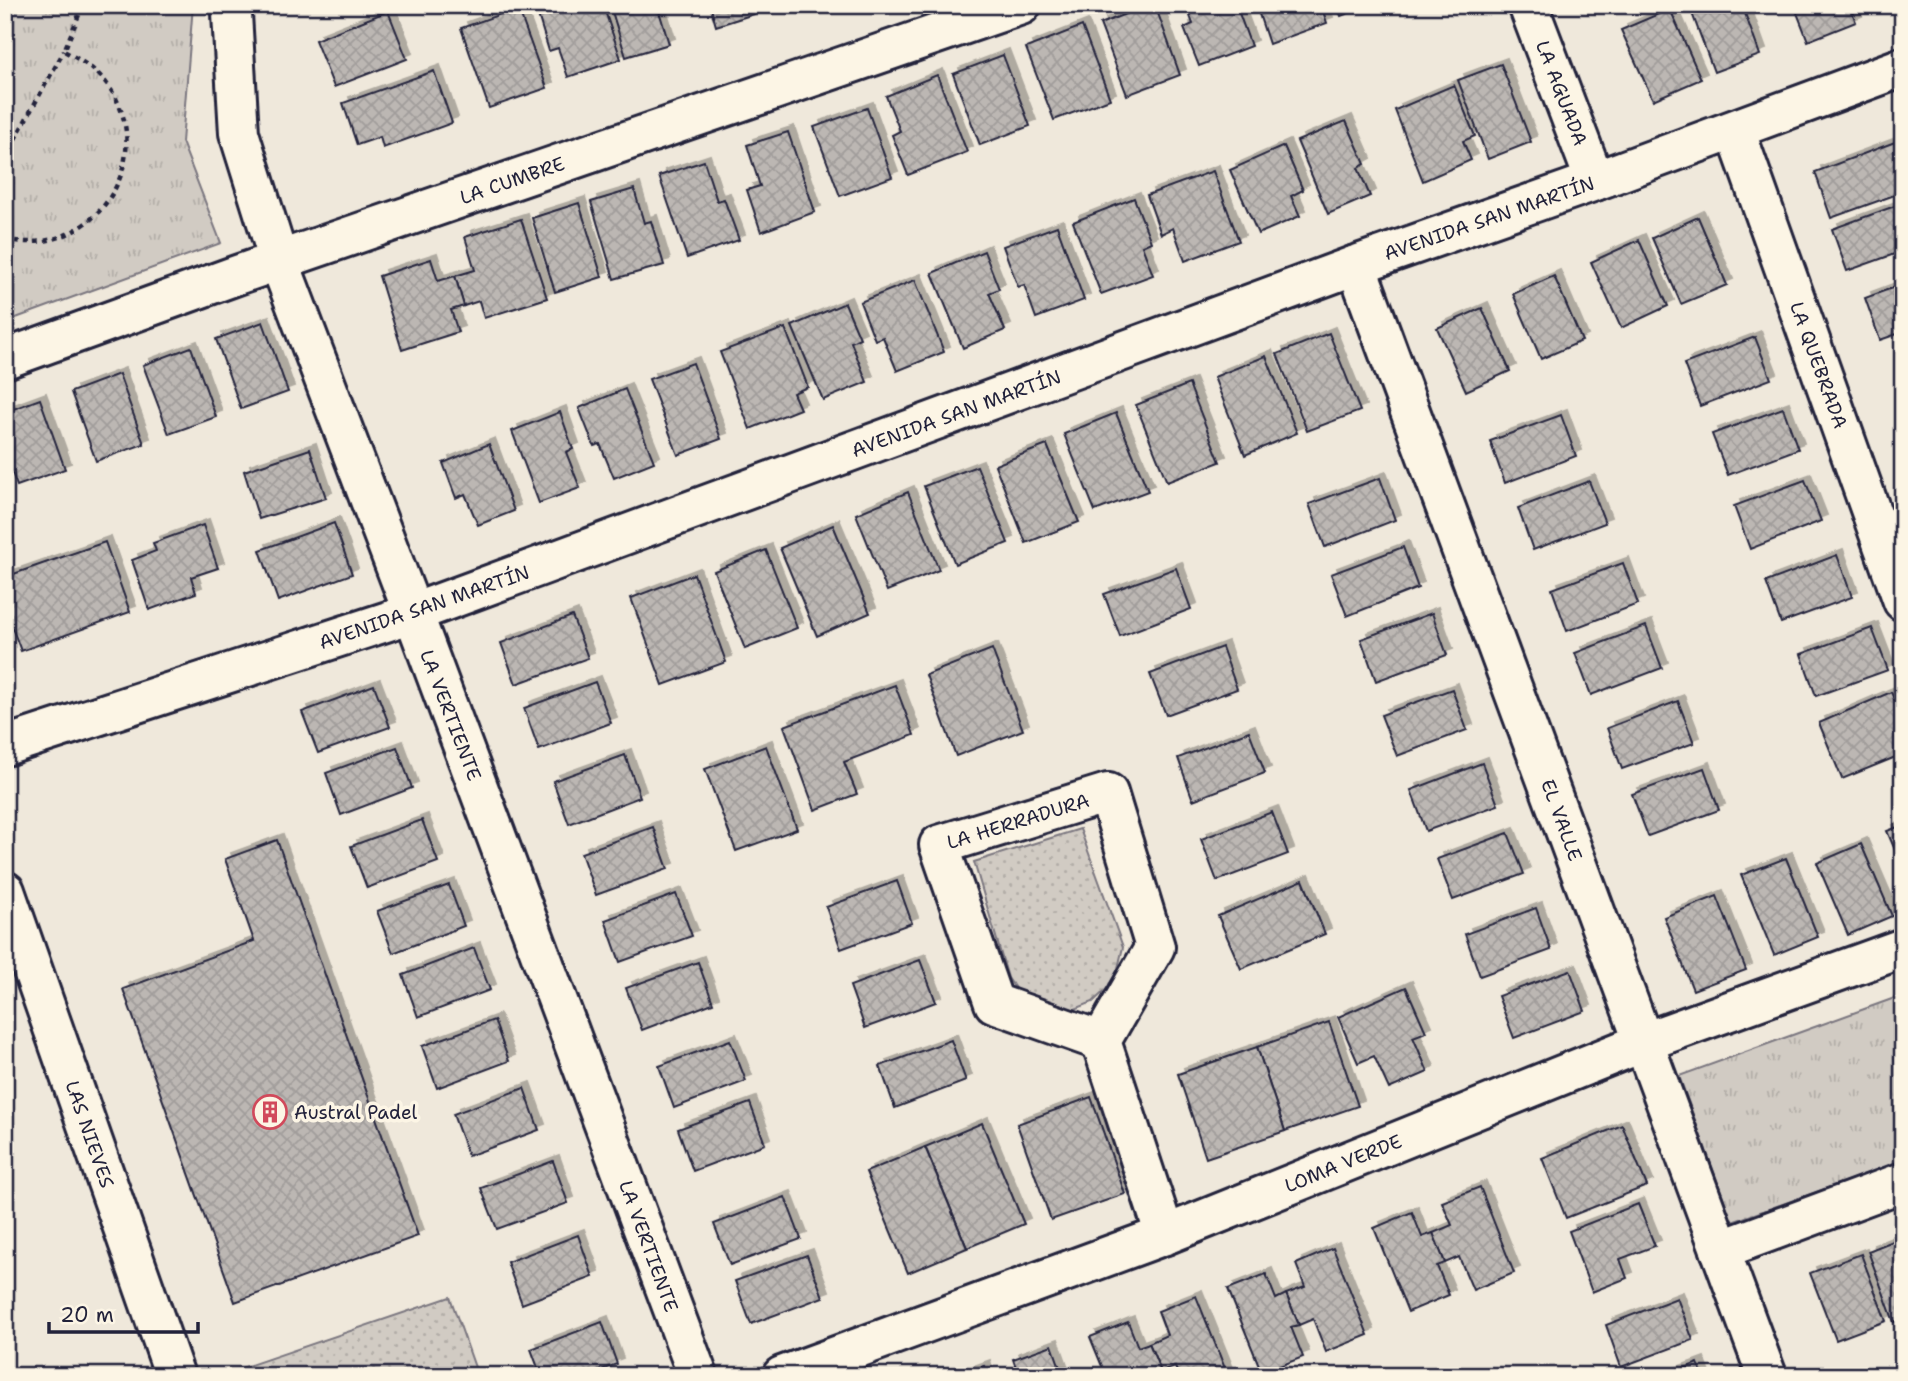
<svg xmlns="http://www.w3.org/2000/svg" width="1908" height="1381" font-family="'Shantell Sans',sans-serif">
<style>
.grass{fill:url(#grass-dots);stroke:#7a767f;stroke-width:2}
.park{fill:url(#park-tufts);stroke:#7a767f;stroke-width:2}
.building{fill:url(#building-cross-hatch);stroke:#22223b;stroke-width:2;filter:url(#shadow)}
.lines{fill:none;stroke-linecap:round;stroke-linejoin:round}
.street-casing{stroke:#22223b;stroke-width:44}
.secondary-casing{stroke:#22223b;stroke-width:44}
.path{stroke:#22223b;stroke-width:4.5;stroke-dasharray:5 5;stroke-linecap:butt}
.street{stroke:#fcf5e5;stroke-width:38}
.secondary{stroke:#fcf5e5;stroke-width:38}
.labels{text-anchor:middle;stroke-width:7;stroke-linejoin:round;paint-order:stroke}
.street-label{font-size:19px;fill:#22223b;stroke:#fcf5e5}
.poi-label{font-size:19px;fill:#22223b;stroke:#fcf5e5;text-anchor:start}
</style>
<defs>
<pattern id="grass-dots" width="8" height="8" patternUnits="userSpaceOnUse" patternTransform="scale(1.75)"><rect width="8" height="8" fill="#d1cbc3"/><path d="M2 2h.1M6 6h.1" fill="none" stroke="#b3aea8" stroke-width="1.8" stroke-linecap="round"/></pattern>
<pattern id="park-tufts" width="24" height="20" patternUnits="userSpaceOnUse" patternTransform="scale(1.75)"><rect width="24" height="20" fill="#d1cbc3"/><path d="M3 7l-1-3M5 7V3M7 7l1-3M15 17l-1-3M17 17v-4M19 17l1-3" fill="none" stroke="#b3aea8"/></pattern>
<pattern id="building-cross-hatch" width="8" height="8" patternUnits="userSpaceOnUse" patternTransform="scale(1.75)"><rect width="8" height="8" fill="#bcb7b3"/><path d="M0 0l8 8M0 8l8-8" fill="none" stroke="#a19d9b"/></pattern>
<filter id="shadow"><feDropShadow dx="6" dy="-6" stdDeviation="0" flood-color="#0004"/></filter>
</defs>
<rect width="100%" height="100%" fill="#efe8db"/>
<filter id="ink" filterUnits="userSpaceOnUse"><feTurbulence type="fractalNoise" baseFrequency=".0143" numOctaves="2"/><feDisplacementMap in="SourceGraphic" scale="14" xChannelSelector="R" yChannelSelector="G"/><feConvolveMatrix kernelMatrix="1 2 1 2 8 2 1 2 1" color-interpolation-filters="sRGB"/></filter>
<g filter="url(#ink)">
<g class="grass">
<polygon points="1080,829 1123,947 1115,981 1093,1002 1070,1011 1023,1000 1008,978 974,862"/>
<polygon points="450,1297 478,1376 231,1376 230,1372"/>
</g>
<g class="park">
<polygon points="5,5 193,5 182,142 221,243 5,322"/>
<polygon points="1903,995 1903,1161 1732,1222 1679,1076"/>
</g>
<g class="building">
<polygon points="535,5 603,5 621,59 568,77 558,48 549,51"/>
<polygon points="610,5 668,5 669,8 659,11 669,44 626,57"/>
<polygon points="710,5 752,5 754,14 716,26"/>
<polygon points="1148,5 1155,5 1180,75 1127,95 1100,24"/>
<polygon points="1186,5 1236,5 1251,46 1199,66 1184,28 1193,24"/>
<polygon points="1256,5 1321,5 1327,23 1269,44"/>
<polygon points="1337,5 1370,5 1341,16"/>
<polygon points="1689,5 1742,5 1760,55 1714,72"/>
<polygon points="1794,5 1849,5 1856,22 1808,41"/>
<polygon points="518,8 547,88 489,108 461,28"/>
<polygon points="1670,9 1701,79 1653,100 1621,30"/>
<polygon points="388,11 407,59 334,87 315,40"/>
<polygon points="1082,26 1110,99 1054,120 1026,48"/>
<polygon points="1003,55 1030,126 980,145 953,74"/>
<polygon points="1501,64 1531,142 1488,159 1458,80"/>
<polygon points="434,71 452,123 383,148 380,137 357,145 343,103"/>
<polygon points="937,75 967,152 908,175 892,135 900,131 886,96"/>
<polygon points="1454,85 1475,136 1463,141 1471,160 1423,181 1395,110"/>
<polygon points="867,108 892,177 840,196 814,127"/>
<polygon points="1346,121 1365,164 1358,168 1370,196 1328,214 1297,141"/>
<polygon points="788,132 815,212 761,232 747,190 760,186 747,145"/>
<polygon points="1903,139 1903,192 1831,218 1815,172"/>
<polygon points="1284,146 1303,190 1291,196 1300,216 1258,234 1230,170"/>
<polygon points="704,161 717,201 724,199 739,240 687,258 659,176"/>
<polygon points="1213,171 1239,241 1185,261 1173,228 1161,234 1147,195"/>
<polygon points="634,189 644,223 651,221 664,265 614,279 591,202"/>
<polygon points="1134,198 1151,242 1142,246 1153,275 1101,294 1073,222"/>
<polygon points="579,203 602,277 555,292 532,218"/>
<polygon points="1903,203 1903,251 1847,271 1832,229"/>
<polygon points="1698,217 1727,285 1681,304 1652,238"/>
<polygon points="521,219 547,298 484,318 479,301 464,306 455,276 475,270 465,237"/>
<polygon points="1057,226 1084,300 1036,318 1024,285 1018,287 1003,246"/>
<polygon points="1639,240 1668,306 1621,328 1591,262"/>
<polygon points="984,251 999,289 989,293 1005,330 963,348 932,273"/>
<polygon points="431,259 438,281 455,276 464,306 451,310 458,332 402,350 379,276"/>
<polygon points="1554,276 1582,341 1541,359 1513,294"/>
<polygon points="915,280 944,352 897,371 883,337 875,340 860,302"/>
<polygon points="1903,284 1903,332 1880,340 1865,298"/>
<polygon points="845,303 860,338 851,342 867,382 823,400 792,326"/>
<polygon points="1482,308 1510,371 1466,391 1437,328"/>
<polygon points="263,322 288,392 241,409 216,339"/>
<polygon points="785,328 808,387 793,393 800,409 750,429 720,352"/>
<polygon points="1329,333 1360,411 1307,431 1277,354"/>
<polygon points="1755,337 1771,379 1700,406 1684,364"/>
<polygon points="191,347 216,417 169,434 143,365"/>
<polygon points="1266,356 1297,433 1245,455 1214,377"/>
<polygon points="693,363 721,439 678,455 649,379"/>
<polygon points="119,374 144,444 96,461 71,392"/>
<polygon points="1189,384 1220,462 1167,482 1136,405"/>
<polygon points="625,389 654,462 614,478 600,444 594,446 579,408"/>
<polygon points="40,399 65,469 17,486 5,454 5,412"/>
<polygon points="1783,408 1798,449 1728,475 1712,434"/>
<polygon points="560,412 573,449 566,452 580,488 539,503 512,431"/>
<polygon points="1116,413 1148,491 1095,511 1064,434"/>
<polygon points="1561,415 1576,456 1505,483 1490,441"/>
<polygon points="489,444 514,511 478,525 465,494 456,498 443,463"/>
<polygon points="1047,445 1079,522 1026,543 995,465"/>
<polygon points="310,449 326,498 259,519 244,471"/>
<polygon points="977,466 1008,543 955,564 924,486"/>
<polygon points="1380,478 1395,520 1325,547 1309,504"/>
<polygon points="1805,480 1821,521 1750,549 1734,506"/>
<polygon points="1589,481 1605,523 1533,550 1518,508"/>
<polygon points="908,492 939,570 887,591 856,514"/>
<polygon points="334,523 352,574 278,601 260,550"/>
<polygon points="203,525 218,568 191,577 196,593 149,610 132,560 156,551 153,543"/>
<polygon points="833,525 870,613 817,636 780,548"/>
<polygon points="105,542 130,612 21,651 5,609 5,577"/>
<polygon points="1403,547 1418,588 1347,616 1331,574"/>
<polygon points="766,550 797,628 745,649 714,571"/>
<polygon points="1837,555 1852,597 1781,623 1766,582"/>
<polygon points="1623,563 1638,604 1567,631 1552,589"/>
<polygon points="1176,568 1191,609 1120,636 1104,594"/>
<polygon points="694,574 726,662 663,685 631,598"/>
<polygon points="1432,613 1447,655 1376,681 1361,639"/>
<polygon points="572,616 588,658 516,684 501,643"/>
<polygon points="1646,626 1662,668 1591,695 1575,653"/>
<polygon points="1872,628 1888,670 1816,696 1801,654"/>
<polygon points="1222,647 1237,689 1166,715 1150,674"/>
<polygon points="992,649 1023,730 956,756 926,675"/>
<polygon points="595,682 611,723 539,750 524,708"/>
<polygon points="374,685 390,727 318,753 302,712"/>
<polygon points="895,685 914,735 844,762 857,794 815,810 784,726"/>
<polygon points="1452,689 1467,730 1397,756 1381,715"/>
<polygon points="1891,692 1903,720 1903,754 1842,779 1819,723"/>
<polygon points="1678,701 1694,743 1622,769 1607,728"/>
<polygon points="1249,731 1265,773 1193,800 1178,758"/>
<polygon points="766,746 797,829 736,851 705,769"/>
<polygon points="397,747 412,788 341,815 326,773"/>
<polygon points="625,755 640,797 569,824 553,781"/>
<polygon points="1482,763 1498,805 1426,831 1411,790"/>
<polygon points="1704,768 1719,810 1648,836 1632,794"/>
<polygon points="1272,812 1288,854 1217,881 1201,839"/>
<polygon points="422,820 438,862 367,888 351,846"/>
<polygon points="1903,825 1903,869 1887,831"/>
<polygon points="653,827 668,869 596,895 581,853"/>
<polygon points="1508,833 1524,874 1453,900 1437,859"/>
<polygon points="277,840 418,1236 235,1302 123,989 254,941 225,859"/>
<polygon points="1861,844 1892,916 1848,935 1817,863"/>
<polygon points="1786,858 1818,937 1774,955 1741,875"/>
<polygon points="1303,880 1325,934 1241,969 1218,916"/>
<polygon points="897,881 912,923 841,949 826,907"/>
<polygon points="449,885 464,926 393,953 377,911"/>
<polygon points="676,894 692,936 620,962 605,920"/>
<polygon points="1717,896 1746,970 1693,990 1664,917"/>
<polygon points="1536,908 1551,950 1480,976 1465,934"/>
<polygon points="474,948 490,990 418,1017 403,975"/>
<polygon points="920,960 936,1002 865,1028 850,986"/>
<polygon points="698,962 713,1003 642,1030 626,988"/>
<polygon points="1570,970 1585,1011 1514,1038 1498,996"/>
<polygon points="1406,987 1426,1032 1413,1037 1428,1072 1389,1089 1374,1056 1358,1063 1338,1017"/>
<polygon points="494,1020 509,1061 437,1088 422,1046"/>
<polygon points="1329,1022 1358,1106 1285,1131 1257,1047"/>
<polygon points="730,1040 746,1081 674,1108 659,1066"/>
<polygon points="951,1040 966,1081 895,1108 880,1066"/>
<polygon points="1257,1047 1285,1131 1206,1158 1178,1074"/>
<polygon points="524,1088 539,1130 468,1156 453,1114"/>
<polygon points="1091,1097 1125,1194 1051,1220 1017,1124"/>
<polygon points="750,1103 765,1144 693,1171 678,1129"/>
<polygon points="982,1123 1024,1224 967,1248 925,1147"/>
<polygon points="1622,1125 1647,1186 1566,1218 1542,1158"/>
<polygon points="925,1147 967,1248 908,1273 866,1172"/>
<polygon points="553,1161 568,1203 497,1229 481,1188"/>
<polygon points="1480,1187 1514,1273 1473,1290 1459,1257 1445,1263 1433,1233 1452,1225 1442,1202"/>
<polygon points="785,1197 801,1239 730,1265 714,1224"/>
<polygon points="1638,1204 1655,1246 1620,1259 1627,1278 1592,1292 1569,1231"/>
<polygon points="1412,1212 1422,1237 1433,1233 1445,1263 1437,1266 1449,1295 1408,1312 1374,1228"/>
<polygon points="578,1235 593,1277 522,1304 507,1262"/>
<polygon points="1903,1237 1903,1319 1894,1322 1868,1251"/>
<polygon points="1333,1248 1368,1335 1326,1352 1313,1319 1299,1325 1286,1294 1305,1287 1296,1264"/>
<polygon points="1861,1254 1886,1321 1836,1340 1810,1273"/>
<polygon points="807,1255 823,1297 751,1324 735,1281"/>
<polygon points="1266,1274 1276,1299 1286,1294 1299,1325 1291,1327 1303,1357 1262,1373 1228,1289"/>
<polygon points="1196,1296 1228,1376 1179,1376 1175,1367 1161,1372 1149,1343 1167,1335 1158,1311"/>
<polygon points="1677,1298 1693,1340 1621,1367 1606,1325"/>
<polygon points="602,1322 617,1364 586,1376 541,1376 531,1349"/>
<polygon points="1128,1322 1138,1347 1149,1343 1161,1372 1154,1376 1106,1376 1090,1337"/>
<polygon points="1052,1345 1063,1376 1019,1376 1013,1359"/>
<polygon points="1698,1363 1703,1376 1663,1376"/>
<polygon points="984,1366 987,1376 957,1376"/>
</g>
<g class="lines">
<g class="street-casing">
<g id="street">
<polyline points="1528,5 1595,181"/>
<polyline points="1735,130 1903,601"/>
<polyline points="1356,265 1767,1376"/>
<polyline points="5,359 237,275 1021,5"/>
<polyline points="413,613 698,1376"/>
<polyline points="5,891 175,1376"/>
<polyline points="1101,1041 994,1003 939,845 1108,793 1155,947 1101,1041 1165,1235"/>
<polyline points="1720,1250 1903,1182"/>
<polyline points="782,1376 1165,1235 1644,1042 1903,948"/>
</g>
</g>
<g class="secondary-casing">
<g id="secondary">
<polyline points="233,5 232,14 239,133 279,261 413,613"/>
<polyline points="5,746 413,613 1356,265 1595,181 1903,67"/>
</g>
</g>
<g class="path">
<polyline points="5,157 64,51"/>
<path d="M5,239c90,22 156,-82 102,-155 -11,-15 -27,-24 -43,-33l19,-46"/>
</g>
<use href="#street" class="street"/>
<use href="#secondary" class="secondary"/>
</g>
</g>
<defs>
<g id="building-ring" transform="scale(1.75)"><circle r="9.5" fill="#fcf5e5" stroke="#d1495b" stroke-width="1.5"/><path d="M-4-6H4V6H1V3H-1V6H-4ZM-2.5-4.3h1.7v1.8h-1.7ZM.8-4.3h1.7v1.8H.8ZM-2.5-1h1.7V.8h-1.7ZM.8-1h1.7V.8H.8Z" fill="#d1495b"/></g>
</defs>
<g fill-rule="evenodd">
<use href="#building-ring" x="270" y="1112"/>
</g>
<g class="labels">
<g class="street-label">
<text transform="translate(1562 93) rotate(69)" y="7">LA AGUADA</text>
<text transform="translate(512 180) rotate(-19)" y="7">LA CUMBRE</text>
<text transform="translate(1489 218) rotate(-19)" y="7">AVENIDA SAN MARTÍN</text>
<text transform="translate(1819 365) rotate(70)" y="7">LA QUEBRADA</text>
<text transform="translate(956 413) rotate(-20)" y="7">AVENIDA SAN MARTÍN</text>
<text transform="translate(424 607) rotate(-19)" y="7">AVENIDA SAN MARTÍN</text>
<text transform="translate(451 715) rotate(69)" y="7">LA VERTIENTE</text>
<text transform="translate(1562 820) rotate(70)" y="7">EL VALLE</text>
<text transform="translate(1018 821) rotate(-17)" y="7">LA HERRADURA</text>
<text transform="translate(90 1134) rotate(71)" y="7">LAS NIEVES</text>
<text transform="translate(1343 1163) rotate(-22)" y="7">LOMA VERDE</text>
<text transform="translate(649 1246) rotate(70)" y="7">LA VERTIENTE</text>
</g>
<g class="poi-label">
<text x="294" y="1119">Austral Padel</text>
</g>
</g>
<rect width="1908" height="1381" fill="none" stroke="#fcf5e5" stroke-width="28"/>
<rect x="14" y="14" width="1880" height="1353" fill="none" stroke="#22223b" stroke-width="2.5" filter="url(#ink)"/>
<path d="M49 1322v10h149v-10" fill="none" stroke="#22223b" stroke-width="3.5"/>
<text x="60" y="1322" font-size="21" fill="#22223b" stroke="#fcf5e5" stroke-width="5" paint-order="stroke">20 m</text>
</svg>
